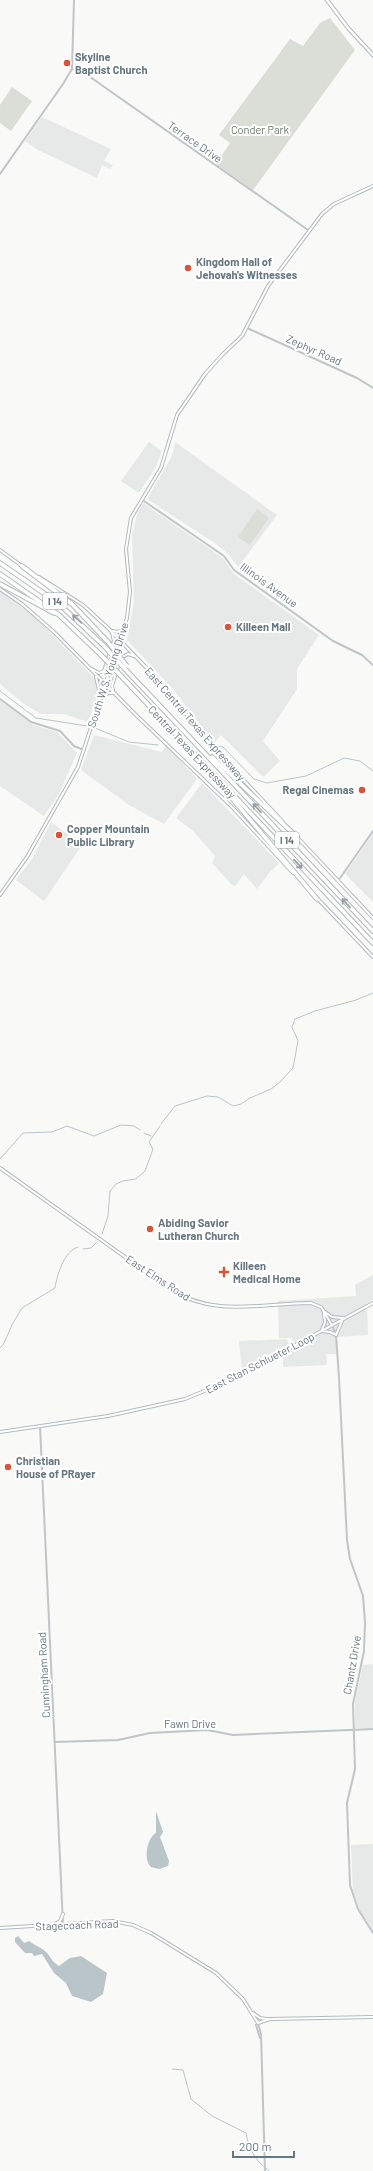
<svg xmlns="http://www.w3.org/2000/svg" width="373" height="2171" font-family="Barlow,sans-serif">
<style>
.built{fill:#e7e9e8}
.green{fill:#daded7}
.water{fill:#bac5c9}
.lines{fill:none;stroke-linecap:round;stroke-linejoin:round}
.stream{stroke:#bac5c9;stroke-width:1}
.secondary-casing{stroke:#b3b9bd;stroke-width:4}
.primary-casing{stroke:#b2b8bb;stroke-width:4.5}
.motorway-casing{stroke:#b4b9bb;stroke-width:5.5}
.tertiary{stroke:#c1c5c8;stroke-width:2}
.secondary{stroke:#fff;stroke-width:2}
.primary{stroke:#fff;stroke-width:2.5}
.motorway{stroke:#fff;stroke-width:3.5}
.motorway-bridge-casing{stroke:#b4b9bb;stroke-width:5.5;stroke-linecap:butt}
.motorway-bridge{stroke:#fff;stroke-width:3.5}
.oneway{stroke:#94a0a6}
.poi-dot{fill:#d6543a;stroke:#fff;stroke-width:1.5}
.labels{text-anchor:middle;stroke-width:4;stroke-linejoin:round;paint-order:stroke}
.shield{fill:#fff;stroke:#94a0a6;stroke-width:1}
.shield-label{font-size:10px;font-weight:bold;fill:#667780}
.poi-label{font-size:11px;font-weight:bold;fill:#667780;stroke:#fff;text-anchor:start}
.park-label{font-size:11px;fill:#6a7865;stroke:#fff}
.street-label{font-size:11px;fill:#667780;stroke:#fff}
</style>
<rect width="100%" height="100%" fill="#f9f9f7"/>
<g class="built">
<polygon points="42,117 111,149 104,161 113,165 110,169 102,165 97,178 38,150 25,141"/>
<polygon points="149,442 162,451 156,467 139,493 121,481"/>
<polygon points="175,442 277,515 238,567 228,554 216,544 147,499 172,456"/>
<polygon points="143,503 223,558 234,574 319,635 297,669 297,689 263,741 280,761 263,777 221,735 214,743 172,688 127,640 134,601 132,536 137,514"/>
<polygon points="0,591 34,616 96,680 98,693 88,722 64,714 41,714 24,704 0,684"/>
<polygon points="0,701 33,725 57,732 77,753 59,794 44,816 0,786"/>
<polygon points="94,735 162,752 166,745 197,779 164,824 129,805 81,770"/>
<polygon points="202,783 279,863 270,872 257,889 244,874 235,886 232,885 212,863 215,856 208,848 192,830 176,818"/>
<polygon points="51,822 82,845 44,901 16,880 32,859"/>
<polygon points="373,834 373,902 345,874"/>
<polygon points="373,1275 373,1300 367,1303 368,1335 337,1337 338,1354 326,1354 327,1365 283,1367 283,1355 296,1348 292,1338 279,1338 278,1301 356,1296 355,1285"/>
<polygon points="287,1339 289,1345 242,1371 239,1341"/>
<polygon points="373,1664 373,1728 355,1728 355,1701 363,1665"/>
<polygon points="373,1844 373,1930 360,1910 353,1891 351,1845"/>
</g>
<g class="green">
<polygon points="330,18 355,50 253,190 216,164 230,143 219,135 290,39 303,46 320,23"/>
<polygon points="12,87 32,101 11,131 0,123 0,105"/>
<polygon points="257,509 269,518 250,545 238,537"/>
</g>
<g class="water">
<path d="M156,1811l7,21 -3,5 9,24 -1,5 -9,3 -8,-2c-8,-8 -4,-29 5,-34z"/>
<path d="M18,1936l6,7 5,-2c5,4 12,6 17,11 6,6 5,9 13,14l11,-8 11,-2 26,17 -4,21 -12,8 -19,-6 -6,-13 -12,-10 -12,-19 -8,2 -2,-3h-7l-10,-11v-4z"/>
</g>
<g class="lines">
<g class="stream">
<polyline points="0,691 36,718 87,726"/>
<polyline points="95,728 129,742 158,745"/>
<polyline points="217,746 223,747 254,779 267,783 306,776 344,758 360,761 373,771"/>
<polyline points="161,1124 175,1106 207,1096 218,1097 233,1106 241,1104 250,1098 271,1089 280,1082 293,1068 298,1041 292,1027 295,1019 315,1011 356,1000 373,993"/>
<polyline points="144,1133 151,1136"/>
<polyline points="0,1159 23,1133 52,1132 67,1126 94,1136 121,1125 134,1126 140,1130"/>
<polyline points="102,1234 108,1216 110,1191 116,1184 123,1181 136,1179 145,1171 153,1149 149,1142 160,1126"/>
<polyline points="83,1249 91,1248 97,1242"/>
<path d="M0,1348l3,-3 10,-22 9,-15 33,-20c2,-13 9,-37 23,-41"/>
<path d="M172,2069l11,1 8,29 21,17 34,17c2,13 8,25 17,33"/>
<polyline points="266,2168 269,2171"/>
</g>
<g class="secondary-casing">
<g id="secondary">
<polyline points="0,550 22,566"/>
<polyline points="39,577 83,605 109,629 165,687 209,743 283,822"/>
<polyline points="0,589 22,604 54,632 136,715 232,807 293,873"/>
<polyline points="112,631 118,632 123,629"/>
<polyline points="121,658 128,654 134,656"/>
<polyline points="90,668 99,673 104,671 114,641 112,633"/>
<polyline points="96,677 101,698"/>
<polyline points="113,691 112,686 119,663"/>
<polyline points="102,698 108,693 113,693"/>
<polyline points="297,837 373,918"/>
<polyline points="0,895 27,857 78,767 127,618 130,592 126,549 131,518 161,468 177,415 205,374 223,354 242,336 268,286 322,214 334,204 373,186"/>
<polyline points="317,898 373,957"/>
<path d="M0,1168l170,121c45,29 90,14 141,14l10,4 11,18"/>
<polyline points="325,1312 332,1317 343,1318"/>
<polyline points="322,1330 325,1322 324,1313"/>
<polyline points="322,1331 330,1332 336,1335"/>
<polyline points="336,1335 342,1321"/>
<polyline points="0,1432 108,1416 185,1399 233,1379 373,1303"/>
<polyline points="55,1924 60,1921 63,1914"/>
<polyline points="0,1928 113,1921 133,1925 151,1933 216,1973 243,1999 258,2023 270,2019 373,2017"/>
<polyline points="253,2013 260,2018 267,2019"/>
</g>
</g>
<g class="primary-casing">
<polyline id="primary" points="327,0 348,28 373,55"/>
</g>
<g class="motorway-casing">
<g id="motorway">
<polyline points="0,563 58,603 104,646"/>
<polyline points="22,566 72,604 108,642"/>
<polyline points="0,574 59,615 101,655"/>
<polyline points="0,584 54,613"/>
<polyline points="125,669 373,931"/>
<polyline points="123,678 373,943"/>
<polyline points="212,757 297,837"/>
<polyline points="220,784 317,899"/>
</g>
</g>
<g class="tertiary">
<polyline points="72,69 83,72 308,230"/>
<polyline points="0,174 63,84 72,69 74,0"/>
<polyline points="247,328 357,378 373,388"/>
<polyline points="141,499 224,556 234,570 333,641 362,655 373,665"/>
<polyline points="0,699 31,722 60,731 74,746 84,750"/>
<polyline points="338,881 373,831"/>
<polyline points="332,1325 336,1335 339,1378 347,1540 350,1559 363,1596 365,1623 364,1651 353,1704 355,1769 347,1803 350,1885 358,1909 373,1933"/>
<polyline points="40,1426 63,1924"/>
<polyline points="55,1742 118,1740 150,1733 207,1730 233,1735 373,1729"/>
<polyline points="258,2023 261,2034 265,2171"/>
<polyline points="258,2023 256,2025 260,2038"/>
</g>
<use href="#secondary" class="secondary"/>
<use href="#primary" class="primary"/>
<use href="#motorway" class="motorway"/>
<g class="motorway-bridge-casing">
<g id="motorway-bridge">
<polyline points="108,642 127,666"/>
<polyline points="104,646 125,669"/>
<polyline points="101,655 123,678"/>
</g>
</g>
<use href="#motorway-bridge" class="motorway-bridge"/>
</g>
<defs><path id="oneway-shaft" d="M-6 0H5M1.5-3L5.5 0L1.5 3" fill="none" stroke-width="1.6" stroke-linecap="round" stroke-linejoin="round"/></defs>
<g class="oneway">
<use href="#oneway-shaft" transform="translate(77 619) rotate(-138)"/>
<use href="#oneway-shaft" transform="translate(257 808) rotate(-133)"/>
<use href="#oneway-shaft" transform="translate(298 864) rotate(47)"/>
<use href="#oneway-shaft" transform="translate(346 903) rotate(-133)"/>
</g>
<g class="poi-dot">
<circle cx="67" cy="63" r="4"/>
<circle cx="188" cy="268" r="4"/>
<circle cx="228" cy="627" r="4"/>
<circle cx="362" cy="790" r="4"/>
<circle cx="59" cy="835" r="4"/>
<circle cx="150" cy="1229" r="4"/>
<path d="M222 1266h4v4h4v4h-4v4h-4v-4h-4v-4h4z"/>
<circle cx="8" cy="1467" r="4"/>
</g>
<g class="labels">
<g class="shield">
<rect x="43" y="593" width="24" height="16" rx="3"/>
<rect x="275" y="832" width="24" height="16" rx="3"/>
</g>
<g class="shield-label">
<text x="55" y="605">I 14</text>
<text x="287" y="844">I 14</text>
</g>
<g class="poi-label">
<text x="75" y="61">Skyline<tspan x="75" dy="13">Baptist Church</tspan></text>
<text x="196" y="266">Kingdom Hall of<tspan x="196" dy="13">Jehovah's Witnesses</tspan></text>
<text x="236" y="631">Killeen Mall</text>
<text x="354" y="794" text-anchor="end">Regal Cinemas</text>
<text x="67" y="833">Copper Mountain<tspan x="67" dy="13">Public Library</tspan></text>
<text x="158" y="1227">Abiding Savior<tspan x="158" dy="13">Lutheran Church</tspan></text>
<text x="233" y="1270">Killeen<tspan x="233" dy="13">Medical Home</tspan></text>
<text x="16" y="1465">Christian<tspan x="16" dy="13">House of PRayer</tspan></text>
</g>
<g class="park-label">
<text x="260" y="134">Conder Park</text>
</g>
<g class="street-label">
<text transform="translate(195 142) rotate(35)" y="4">Terrace Drive</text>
<text transform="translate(314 350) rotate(24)" y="4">Zephyr Road</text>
<text transform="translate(269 585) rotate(36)" y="4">Illinois Avenue</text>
<text transform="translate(108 675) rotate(-72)" y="4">South W.S. Young Drive</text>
<text transform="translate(195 724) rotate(49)" y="4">East Central Texas Expressway</text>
<text transform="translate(192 752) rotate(47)" y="4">Central Texas Expressway</text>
<text transform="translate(158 1278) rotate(33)" y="4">East Elms Road</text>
<text transform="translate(260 1363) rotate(-27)" y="4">East Stan Schlueter Loop</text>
<text transform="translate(352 1665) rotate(-80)" y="4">Chantz Drive</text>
<text transform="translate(44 1675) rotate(-93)" y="4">Cunningham Road</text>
<text x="190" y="1728">Fawn Drive</text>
<text transform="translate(77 1925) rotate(-2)" y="4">Stagecoach Road</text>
</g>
</g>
<path d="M233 2151v6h61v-6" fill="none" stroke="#667780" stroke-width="2"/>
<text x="239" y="2151" font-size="12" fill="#667780" stroke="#ffffff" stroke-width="3" paint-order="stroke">200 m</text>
</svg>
